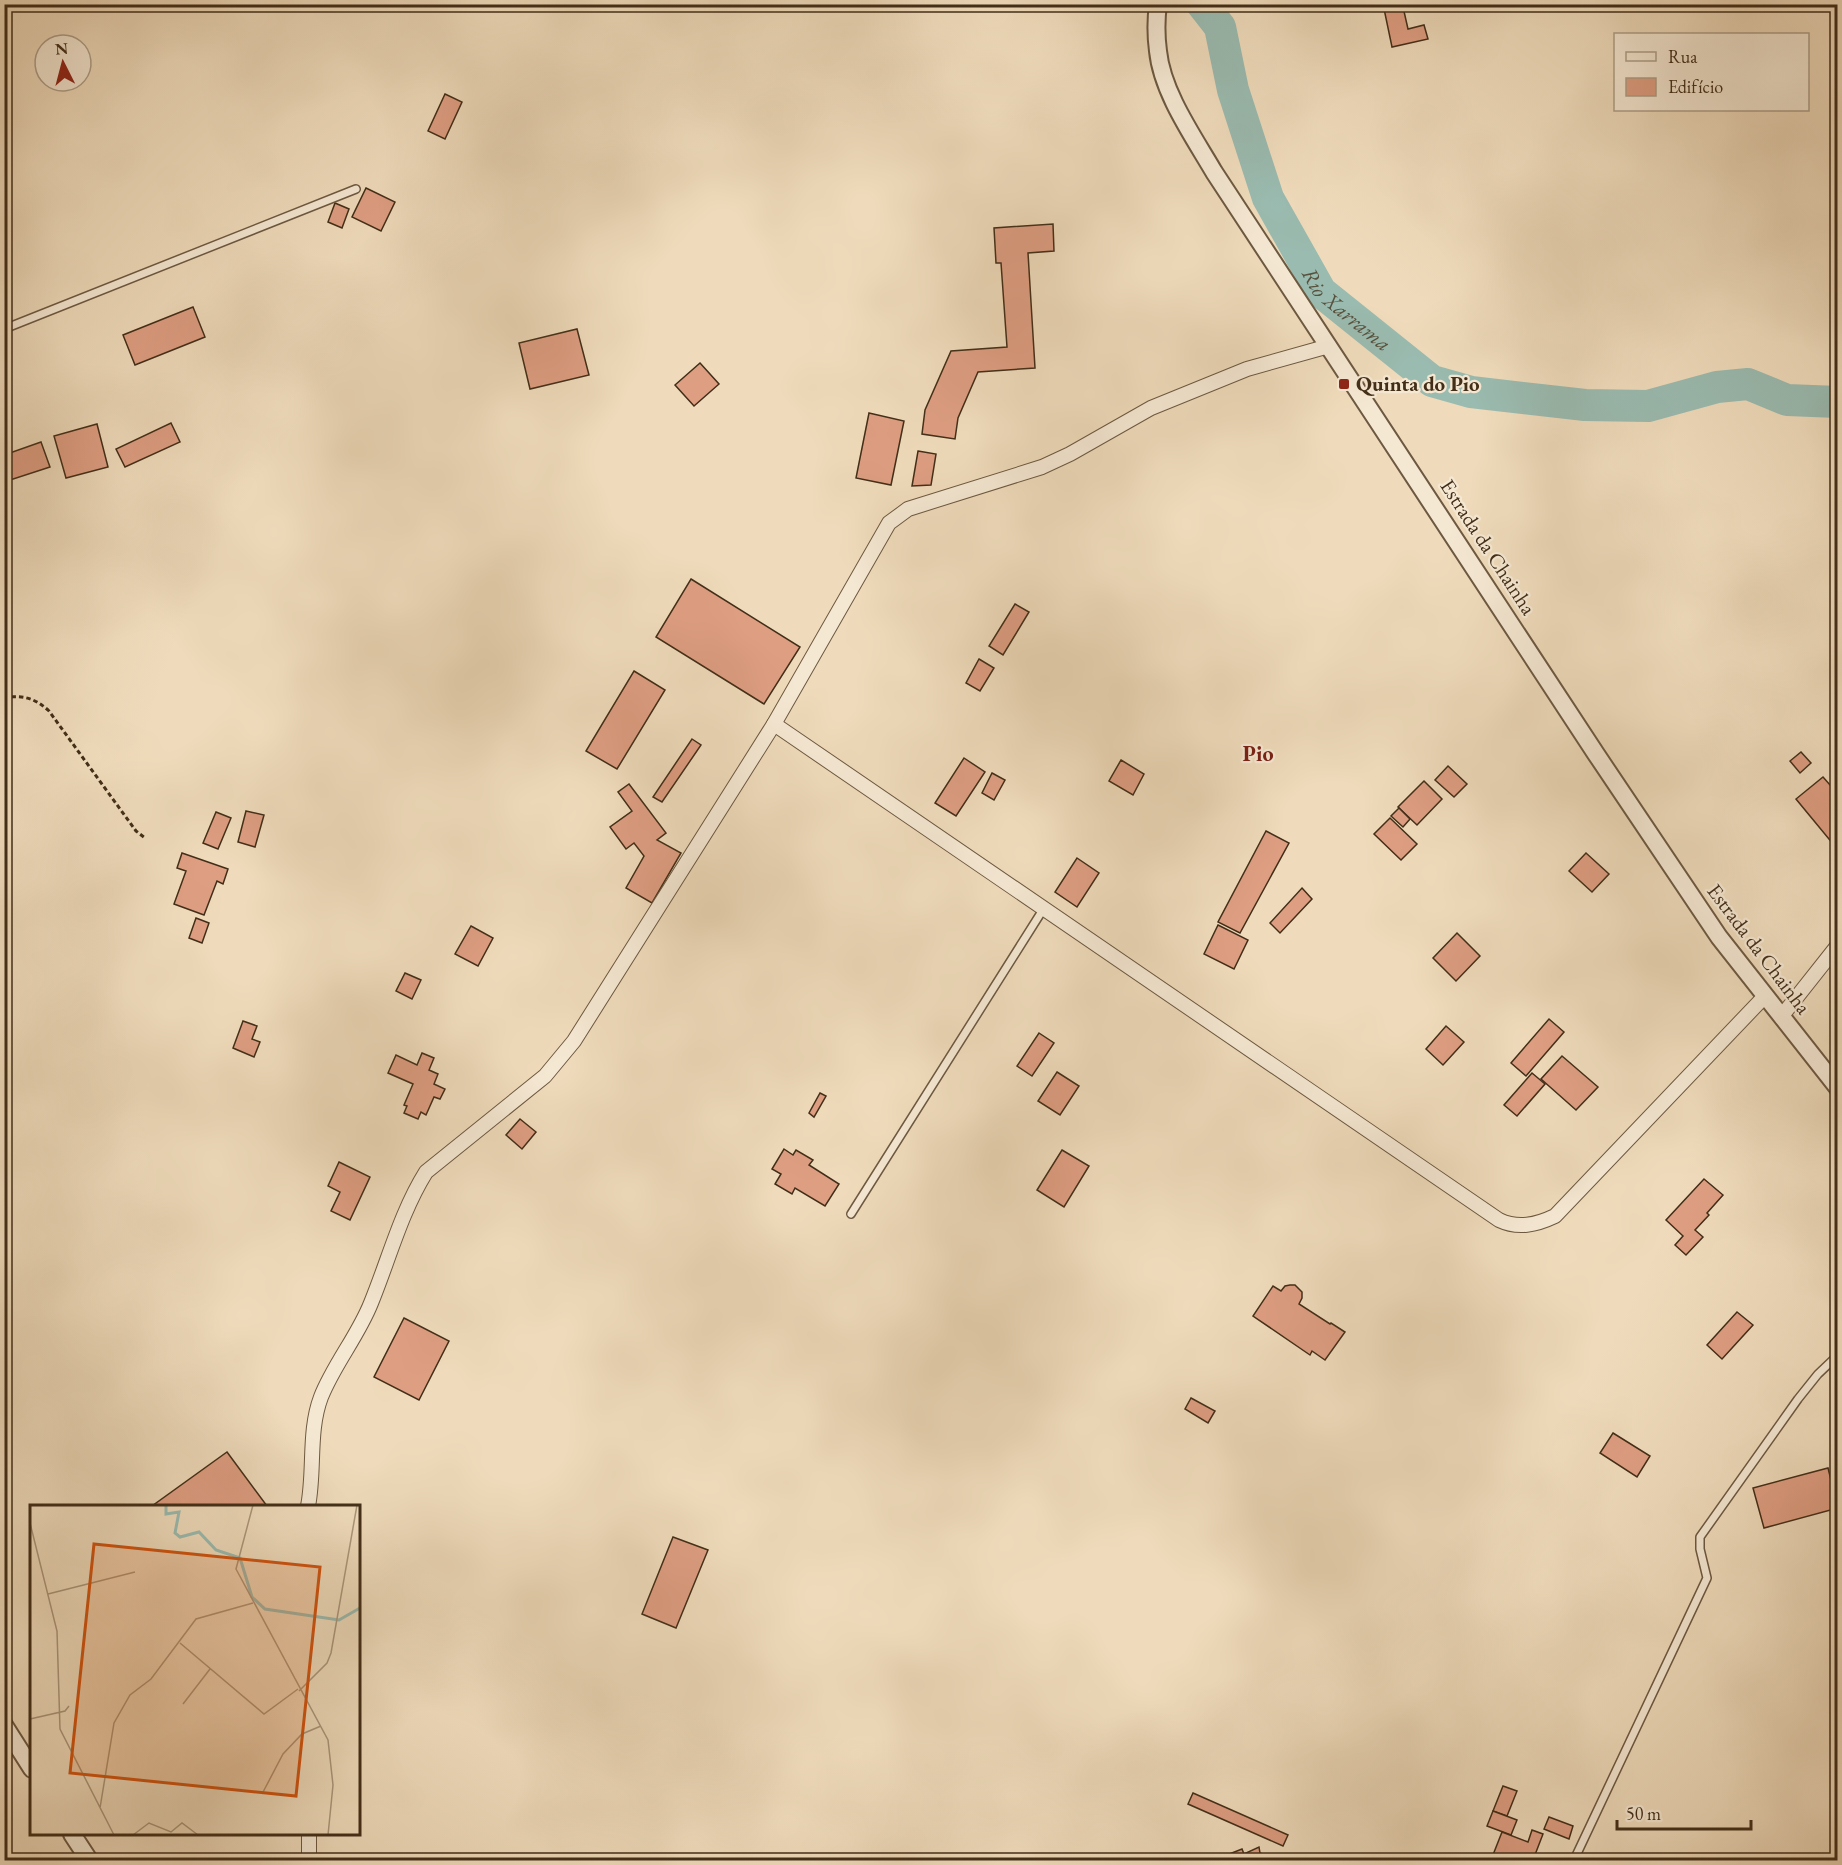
<svg xmlns="http://www.w3.org/2000/svg" width="1842" height="1865" font-family="'EB Garamond',serif">
<style>
.lines{fill:none;stroke-linecap:round;stroke-linejoin:round}
.river{stroke:#9abbb0;stroke-width:32}
.building{fill:#de9e82;stroke:#422e18;stroke-width:1.5}
.service-casing{stroke:#6d5941;stroke-width:10}
.minor-casing{stroke:#6d5941;stroke-width:16}
.tertiary-casing{stroke:#6d5941;stroke-width:20}
.path{stroke:#422e18;stroke-width:3;stroke-dasharray:4.5 3;stroke-linecap:butt}
.service{stroke:#f5e8d3;stroke-width:7}
.minor{stroke:#f5e8d3;stroke-width:14}
.tertiary{stroke:#f5e8d3;stroke-width:16}
.poi-dot{fill:#8f2418;stroke:#f5e8d3;stroke-width:2}
.labels{text-anchor:middle;stroke-width:4.5;stroke-linejoin:round;paint-order:stroke}
.poi-label{font-size:21px;font-weight:bold;fill:#422e18;stroke:#f5e8d3;text-anchor:start}
.street-label{font-size:21px;fill:#422e18;stroke:#f5e8d3}
.water-label{font-size:22px;font-style:italic;fill:#58513e;stroke:#f5e8d3}
.neighbourhood-label{font-size:22px;font-weight:bold;fill:#7a1f14;stroke:#f5e8d3}
.inset-river{fill:none;stroke:#9abbb0;stroke-width:3}
.inset-road{fill:none;stroke:#aa967a;stroke-width:1.5}
.view{fill:#cf530e;fill-opacity:0.15;stroke:#cf530e;stroke-width:3}
.inset-edge{fill:none;stroke:#422e18;stroke-width:3}
</style>
<rect width="100%" height="100%" fill="#efdbbb"/>
<filter id="stains"><feTurbulence type="fractalNoise" baseFrequency=".00333" numOctaves="4"/><feColorMatrix values="0 0 0 0 .2 0 0 0 0 .09 0 0 0 0 .02 0 0 0 .5 -.17"/></filter>
<radialGradient id="worn" r=".72"><stop offset=".6" stop-color="#630" stop-opacity="0"/><stop offset="1" stop-color="#630" stop-opacity=".3"/></radialGradient>
<g class="lines">
<path class="river" id="s1" d="M1202,4l18,23 13,63 35,108 53,94 111,89 39,11 114,13 63,1 69,-19 31,-3 39,16 51,2"/>
</g>
<g class="building">
<polygon points="1383,4 1414,4 1403,7 1408,29 1424,25 1428,39 1392,47"/>
<polygon points="445,94 462,102 445,139 428,131"/>
<polygon points="366,188 395,202 381,231 352,217"/>
<polygon points="335,203 349,209 342,228 328,222"/>
<polygon points="1053,224 1054,251 1028,253 1035,368 978,372 958,418 955,439 922,434 925,410 951,351 1007,347 1001,263 996,263 994,228"/>
<polygon points="193,307 205,337 135,365 123,335"/>
<polygon points="577,329 589,375 530,389 519,343"/>
<polygon points="700,363 719,384 694,406 675,385"/>
<polygon points="869,413 904,421 891,485 856,478"/>
<polygon points="171,423 180,442 125,467 116,449"/>
<polygon points="97,424 108,467 66,478 54,436"/>
<polygon points="41,442 50,467 4,482 4,455"/>
<polygon points="918,451 936,454 931,485 912,486"/>
<polygon points="691,579 800,647 764,704 656,637"/>
<polygon points="1015,604 1029,612 1003,655 989,646"/>
<polygon points="979,659 994,668 980,691 966,683"/>
<polygon points="634,671 665,690 617,769 586,751"/>
<polygon points="692,739 701,745 662,802 653,797"/>
<polygon points="1801,752 1811,763 1800,773 1790,761"/>
<polygon points="964,758 985,772 956,816 935,803"/>
<polygon points="1121,760 1144,774 1133,795 1109,781"/>
<polygon points="1448,766 1467,784 1454,797 1435,780"/>
<polygon points="992,773 1005,780 994,800 982,793"/>
<polygon points="1823,777 1838,794 1838,850 1796,799"/>
<polygon points="1424,781 1442,799 1417,825 1398,807"/>
<polygon points="629,784 666,833 657,840 681,853 652,903 626,888 644,856 634,843 626,849 610,827 632,811 618,792"/>
<polygon points="1399,808 1410,819 1403,827 1391,816"/>
<polygon points="246,811 264,815 255,847 238,842"/>
<polygon points="216,812 231,818 218,849 203,843"/>
<polygon points="1390,818 1417,844 1401,860 1374,834"/>
<polygon points="1266,831 1289,843 1240,933 1218,922"/>
<polygon points="182,853 228,869 223,884 217,881 204,915 174,904 186,871 177,868"/>
<polygon points="1586,853 1609,874 1592,892 1569,871"/>
<polygon points="1077,858 1099,873 1077,907 1055,892"/>
<polygon points="1302,888 1312,899 1280,933 1270,923"/>
<polygon points="196,918 209,923 202,943 189,938"/>
<polygon points="1218,925 1248,940 1234,969 1204,954"/>
<polygon points="471,926 493,938 478,966 455,954"/>
<polygon points="1457,933 1480,956 1456,981 1433,958"/>
<polygon points="405,973 421,980 412,999 396,991"/>
<polygon points="1549,1019 1564,1032 1526,1076 1511,1063"/>
<polygon points="243,1021 257,1026 252,1039 260,1042 254,1057 233,1048"/>
<polygon points="1446,1026 1464,1042 1443,1065 1426,1049"/>
<polygon points="1039,1033 1054,1043 1032,1076 1017,1066"/>
<polygon points="422,1053 434,1058 429,1070 438,1074 434,1084 445,1089 440,1099 434,1097 426,1115 421,1112 418,1119 404,1113 407,1106 404,1105 413,1084 388,1073 396,1055 417,1065"/>
<polygon points="1562,1056 1598,1087 1576,1110 1541,1079"/>
<polygon points="1057,1072 1079,1086 1060,1115 1038,1101"/>
<polygon points="1532,1073 1545,1084 1517,1116 1504,1105"/>
<polygon points="820,1093 826,1096 814,1117 809,1113"/>
<polygon points="520,1119 536,1132 522,1149 506,1135"/>
<polygon points="784,1149 793,1155 796,1150 813,1160 809,1165 839,1184 825,1206 795,1188 792,1194 775,1184 781,1174 772,1169"/>
<polygon points="1062,1150 1089,1166 1064,1207 1037,1190"/>
<polygon points="339,1162 370,1177 350,1220 331,1211 340,1192 328,1186"/>
<polygon points="1704,1179 1723,1195 1707,1213 1709,1215 1695,1230 1703,1237 1686,1255 1675,1245 1683,1236 1666,1220"/>
<polygon points="1290,1285 1295,1285 1302,1292 1302,1298 1299,1304 1330,1324 1331,1323 1345,1332 1325,1360 1312,1351 1310,1355 1253,1316 1273,1286 1281,1291 1285,1286"/>
<polygon points="1737,1312 1753,1325 1722,1359 1707,1345"/>
<polygon points="404,1318 449,1341 419,1400 374,1377"/>
<polygon points="1191,1398 1215,1411 1208,1423 1185,1409"/>
<polygon points="1613,1433 1650,1456 1637,1477 1600,1453"/>
<polygon points="227,1452 267,1506 152,1506"/>
<polygon points="1828,1468 1838,1508 1764,1528 1753,1488"/>
<polygon points="673,1537 708,1550 676,1628 642,1614"/>
<polygon points="1503,1786 1517,1791 1507,1816 1493,1811"/>
<polygon points="1193,1793 1288,1835 1283,1846 1188,1804"/>
<polygon points="1493,1811 1517,1820 1511,1835 1487,1826"/>
<polygon points="1549,1817 1573,1826 1569,1839 1544,1829"/>
<polygon points="1532,1830 1543,1834 1533,1860 1491,1860 1502,1832 1528,1842"/>
<polygon points="1259,1847 1260,1853 1278,1860 1214,1860 1242,1849 1244,1854"/>
</g>
<g class="lines">
<g class="service-casing">
<g id="service">
<polyline points="4,329 356,189"/>
<polyline points="851,1214 1044,908"/>
<polyline points="1574,1860 1707,1578 1700,1549 1700,1537 1798,1399 1818,1374 1838,1355"/>
</g>
</g>
<g class="minor-casing">
<g id="minor">
<path d="M774,724l725,496c19,9 37,5 56,-4l210,-220"/>
<polyline points="1781,1017 1838,945"/>
<path d="M308,1506c7,-35 0,-75 13,-109 13,-33 37,-61 50,-94 18,-44 30,-91 55,-131l119,-96 29,-35 200,-317 115,-201 19,-14 134,-42 28,-13 81,-46 96,-39 82,-23"/>
<polyline points="309,1834 309,1860"/>
</g>
</g>
<g class="tertiary-casing">
<g id="tertiary">
<path d="M1158,4c-2,15 -2,32 0,47 4,41 35,85 56,121l382,582 123,183 119,151"/>
<polyline points="4,1725 32,1769"/>
<polyline points="72,1834 89,1860"/>
</g>
</g>
<path class="path" d="M4,698c19,-4 32,1 45,13l87,120 9,7"/>
<use href="#service" class="service"/>
<use href="#minor" class="minor"/>
<use href="#tertiary" class="tertiary"/>
</g>
<rect class="poi-dot" x="1338" y="378" width="12" height="12" rx="3"/>
<g class="labels">
<g class="poi-label">
<text x="1356" y="391">Quinta do Pio</text>
</g>
<g class="street-label">
<text transform="translate(1488 547) rotate(57)" y="7">Estrada da Chainha</text>
<text transform="translate(1759 949) rotate(53)" y="7">Estrada da Chainha</text>
</g>
<g class="water-label">
<text dy="8" stroke="none"><textPath href="#s1" startOffset="345">Rio Xarrama</textPath></text>
</g>
<g class="neighbourhood-label">
<text x="1258" y="761">Pio</text>
</g>
</g>
<g transform="translate(30 1505)">
<rect width="330" height="330" fill="#efdbbb"/>
<path class="inset-river" d="M136,0v9l13,-2 -4,21 5,4 19,-5 17,18 24,8 12,39 13,12 74,11 21,-12"/>
<path class="inset-road" d="M223,0l-17,64 92,171 5,45 -5,50M0,18l27,108 3,98 54,106M18,89l87,-22M150,138l84,71 34,-25M269,186l28,-28 4,-10 26,-148M153,199l27,-35M0,214l35,-8 4,-5M232,289l21,-40 19,-20 19,-8M70,303l14,-85 16,-28 21,-16 45,-60 57,-16M103,330l16,-12 22,9 11,-9 16,12"/>
<path class="view" d="M64,39l226,23 -24,229 -226,-23z"/>
<rect width="330" height="330" class="inset-edge"/>
</g>
<rect width="1842" height="1865" fill="none" stroke="#efdbbb" stroke-width="24"/>
<rect x="6" y="6" width="1830" height="1853" fill="none" stroke="#422e18" stroke-width="3"/>
<rect x="12" y="12" width="1818" height="1841" fill="none" stroke="#422e18" stroke-width="1.5"/>
<rect x="1614" y="33" width="195" height="78" fill="#f5e8d3" stroke="#ad9e88" stroke-width="1.5"/>
<rect x="1626" y="52" width="30" height="9" fill="#f5e8d3" stroke="#ad9e88" stroke-width="1.5"/>
<text x="1668" y="63" font-size="18" fill="#422e18">Rua</text>
<rect x="1626" y="78" width="30" height="18" fill="#de9e82" stroke="#ad9e88" stroke-width="1.5"/>
<text x="1668" y="93" font-size="18" fill="#422e18">Edifício</text>
<g transform="translate(63 63) rotate(354)"><circle r="28" fill="#f5e8d3" stroke="#ad9e88" stroke-width="1.5"/>
<path d="M0-4.5L10 22L0 15L-10 22Z" fill="#8f2418"/>
<text y="-9" font-size="16" font-weight="bold" text-anchor="middle" fill="#422e18">N</text>
</g>
<path d="M1617 1820v9h134v-9" fill="none" stroke="#422e18" stroke-width="3"/>
<text x="1626" y="1820" font-size="18" fill="#422e18" stroke="#f5e8d3" stroke-width="4.5" paint-order="stroke">50 m</text>
<rect width="100%" height="100%" filter="url(#stains)"/>
<rect width="100%" height="100%" fill="url(#worn)"/>
</svg>
